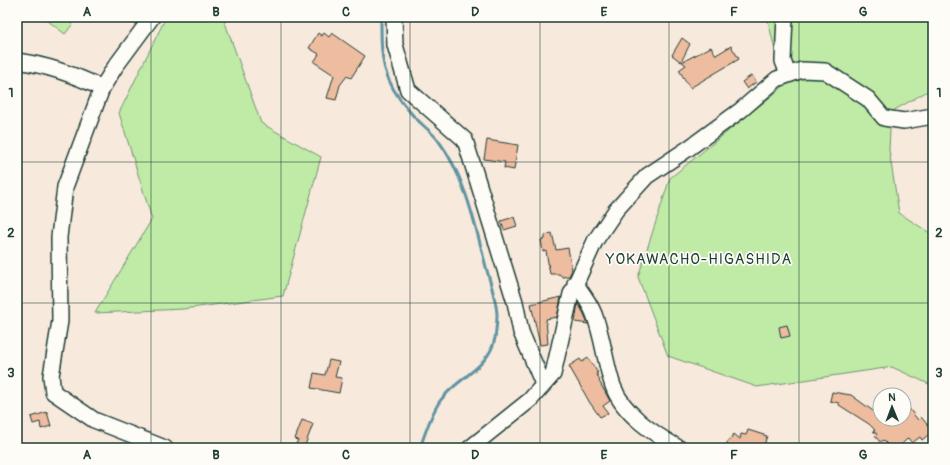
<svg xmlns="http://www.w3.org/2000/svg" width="950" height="465" font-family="Pangolin,sans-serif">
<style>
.green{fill:#bfeba7;stroke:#6f946e}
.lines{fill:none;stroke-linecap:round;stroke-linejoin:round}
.stream{stroke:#6094a2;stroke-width:3}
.building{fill:#eebc9f;stroke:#1f3d34}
.minor-casing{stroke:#1f3d34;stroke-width:18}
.minor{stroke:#fdfcf7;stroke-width:15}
.grid{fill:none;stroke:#1f3d34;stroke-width:1;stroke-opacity:0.55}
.labels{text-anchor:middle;stroke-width:3.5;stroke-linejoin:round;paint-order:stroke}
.quarter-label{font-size:15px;letter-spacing:1px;fill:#1f3d34;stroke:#fdfcf7}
.neatline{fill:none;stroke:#1f3d34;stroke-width:1.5}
.grid-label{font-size:13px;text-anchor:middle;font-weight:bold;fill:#1f3d34}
</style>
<rect width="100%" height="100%" fill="#f8e9dd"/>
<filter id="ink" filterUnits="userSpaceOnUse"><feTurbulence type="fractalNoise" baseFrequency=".025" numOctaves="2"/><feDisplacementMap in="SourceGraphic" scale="8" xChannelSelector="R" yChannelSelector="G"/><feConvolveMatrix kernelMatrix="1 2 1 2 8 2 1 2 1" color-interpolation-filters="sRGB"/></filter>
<g filter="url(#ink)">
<g class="green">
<polygon points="43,17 78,17 65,34"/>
<polygon points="166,17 223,17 261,123 321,157 283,296 183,309 95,313 152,219 119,113"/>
<polygon points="767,17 933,17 933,88 891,112 889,150 899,213 933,235 933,386 892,367 757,387 668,356 638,277 670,178 784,86"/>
</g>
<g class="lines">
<path class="stream" d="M381,17c0,42 0,62 29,95 8,10 20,18 28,28 27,36 37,84 48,127 4,15 10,32 11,47 0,7 -1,17 -2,24 -6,31 -39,40 -55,63 -9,13 -15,32 -20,47"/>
</g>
<g class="building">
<polygon points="318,33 322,36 324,33 329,37 332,33 365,56 351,78 347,76 340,85 336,100 327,98 334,75 314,62 319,54 309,48"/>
<polygon points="682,38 690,44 681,62 672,55"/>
<polygon points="731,46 739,59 690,88 679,70 686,65 682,62 711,47 716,55"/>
<polygon points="752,75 756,82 747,89 742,82"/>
<polygon points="487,140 518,145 514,170 504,168 505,162 484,159"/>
<polygon points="514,217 517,226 504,230 501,221"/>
<polygon points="552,233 556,250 568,248 572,270 569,276 563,277 559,274 550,274 546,251 543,252 541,240 545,239 545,235"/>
<polygon points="561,297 557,317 546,319 548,344 540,345 531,304"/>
<polygon points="578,303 584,314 588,324 575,322"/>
<polygon points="787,325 790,336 781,338 779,327"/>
<polygon points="588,358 598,373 596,373 600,380 599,381 610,401 603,406 608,413 600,417 590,403 569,366 580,359 582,362"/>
<polygon points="329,360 339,362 335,377 342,378 339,393 311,388 314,373 325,375"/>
<polygon points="832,392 851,395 880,416 880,419 904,419 904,402 918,420 921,417 933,431 922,440 920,437 912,443 908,438 898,448 891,448 883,440 880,442 875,436 877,434 873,431 875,430 869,424 839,405 839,403 830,401"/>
<polygon points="47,412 51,426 41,429 40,422 33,424 31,417"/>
<polygon points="302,420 313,424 304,448 294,448 298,440 295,439"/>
<polygon points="748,430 767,436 764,445 761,444 760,448 723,448 734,434 740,439 741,434 746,435"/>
</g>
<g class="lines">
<g class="minor-casing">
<g id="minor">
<polyline points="152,17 115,67 102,88 65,187 59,237 60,321 51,376 53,392 94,420 165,448"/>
<polyline points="394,17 395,45 408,90 465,140 515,302 521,332 543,384"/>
<polyline points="785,17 783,61 788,74"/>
<path d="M17,61c30,4 58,14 85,27"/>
<path d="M575,283c7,10 15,20 19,31 9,23 11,49 19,72 10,28 41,48 66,62"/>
<polyline points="470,448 530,400 553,374 571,294 595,241 616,210 647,176 689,148 741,110 777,79 802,70 825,71 868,99 884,118 904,121 933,116"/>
</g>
</g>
<use href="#minor" class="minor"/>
</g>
</g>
<path class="grid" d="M151,17v431M281,17v431M410,17v431M540,17v431M669,17v431M799,17v431M17,162h916M17,303h916"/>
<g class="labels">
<g class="quarter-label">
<text x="699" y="264">YOKAWACHO-HIGASHIDA</text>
</g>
</g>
<rect width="950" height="465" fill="none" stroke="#fdfcf7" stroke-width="44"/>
<g transform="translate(892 407) rotate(359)"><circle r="19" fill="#fdfcf7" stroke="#a4b0a9"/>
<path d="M0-3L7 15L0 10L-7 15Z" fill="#1f3d34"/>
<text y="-6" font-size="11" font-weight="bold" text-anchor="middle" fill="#1f3d34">N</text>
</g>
<rect x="22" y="22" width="906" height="421" class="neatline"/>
<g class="grid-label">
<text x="87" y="16">A</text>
<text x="216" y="16">B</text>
<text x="346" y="16">C</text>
<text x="475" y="16">D</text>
<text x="604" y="16">E</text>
<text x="734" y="16">F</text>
<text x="863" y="16">G</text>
<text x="11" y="97">1</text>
<text x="939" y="97">1</text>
<text x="11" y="237">2</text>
<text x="939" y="237">2</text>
<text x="11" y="377">3</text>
<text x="939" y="377">3</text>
<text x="87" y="459">A</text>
<text x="216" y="459">B</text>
<text x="346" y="459">C</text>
<text x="475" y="459">D</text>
<text x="604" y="459">E</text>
<text x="734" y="459">F</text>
<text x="863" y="459">G</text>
</g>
</svg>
